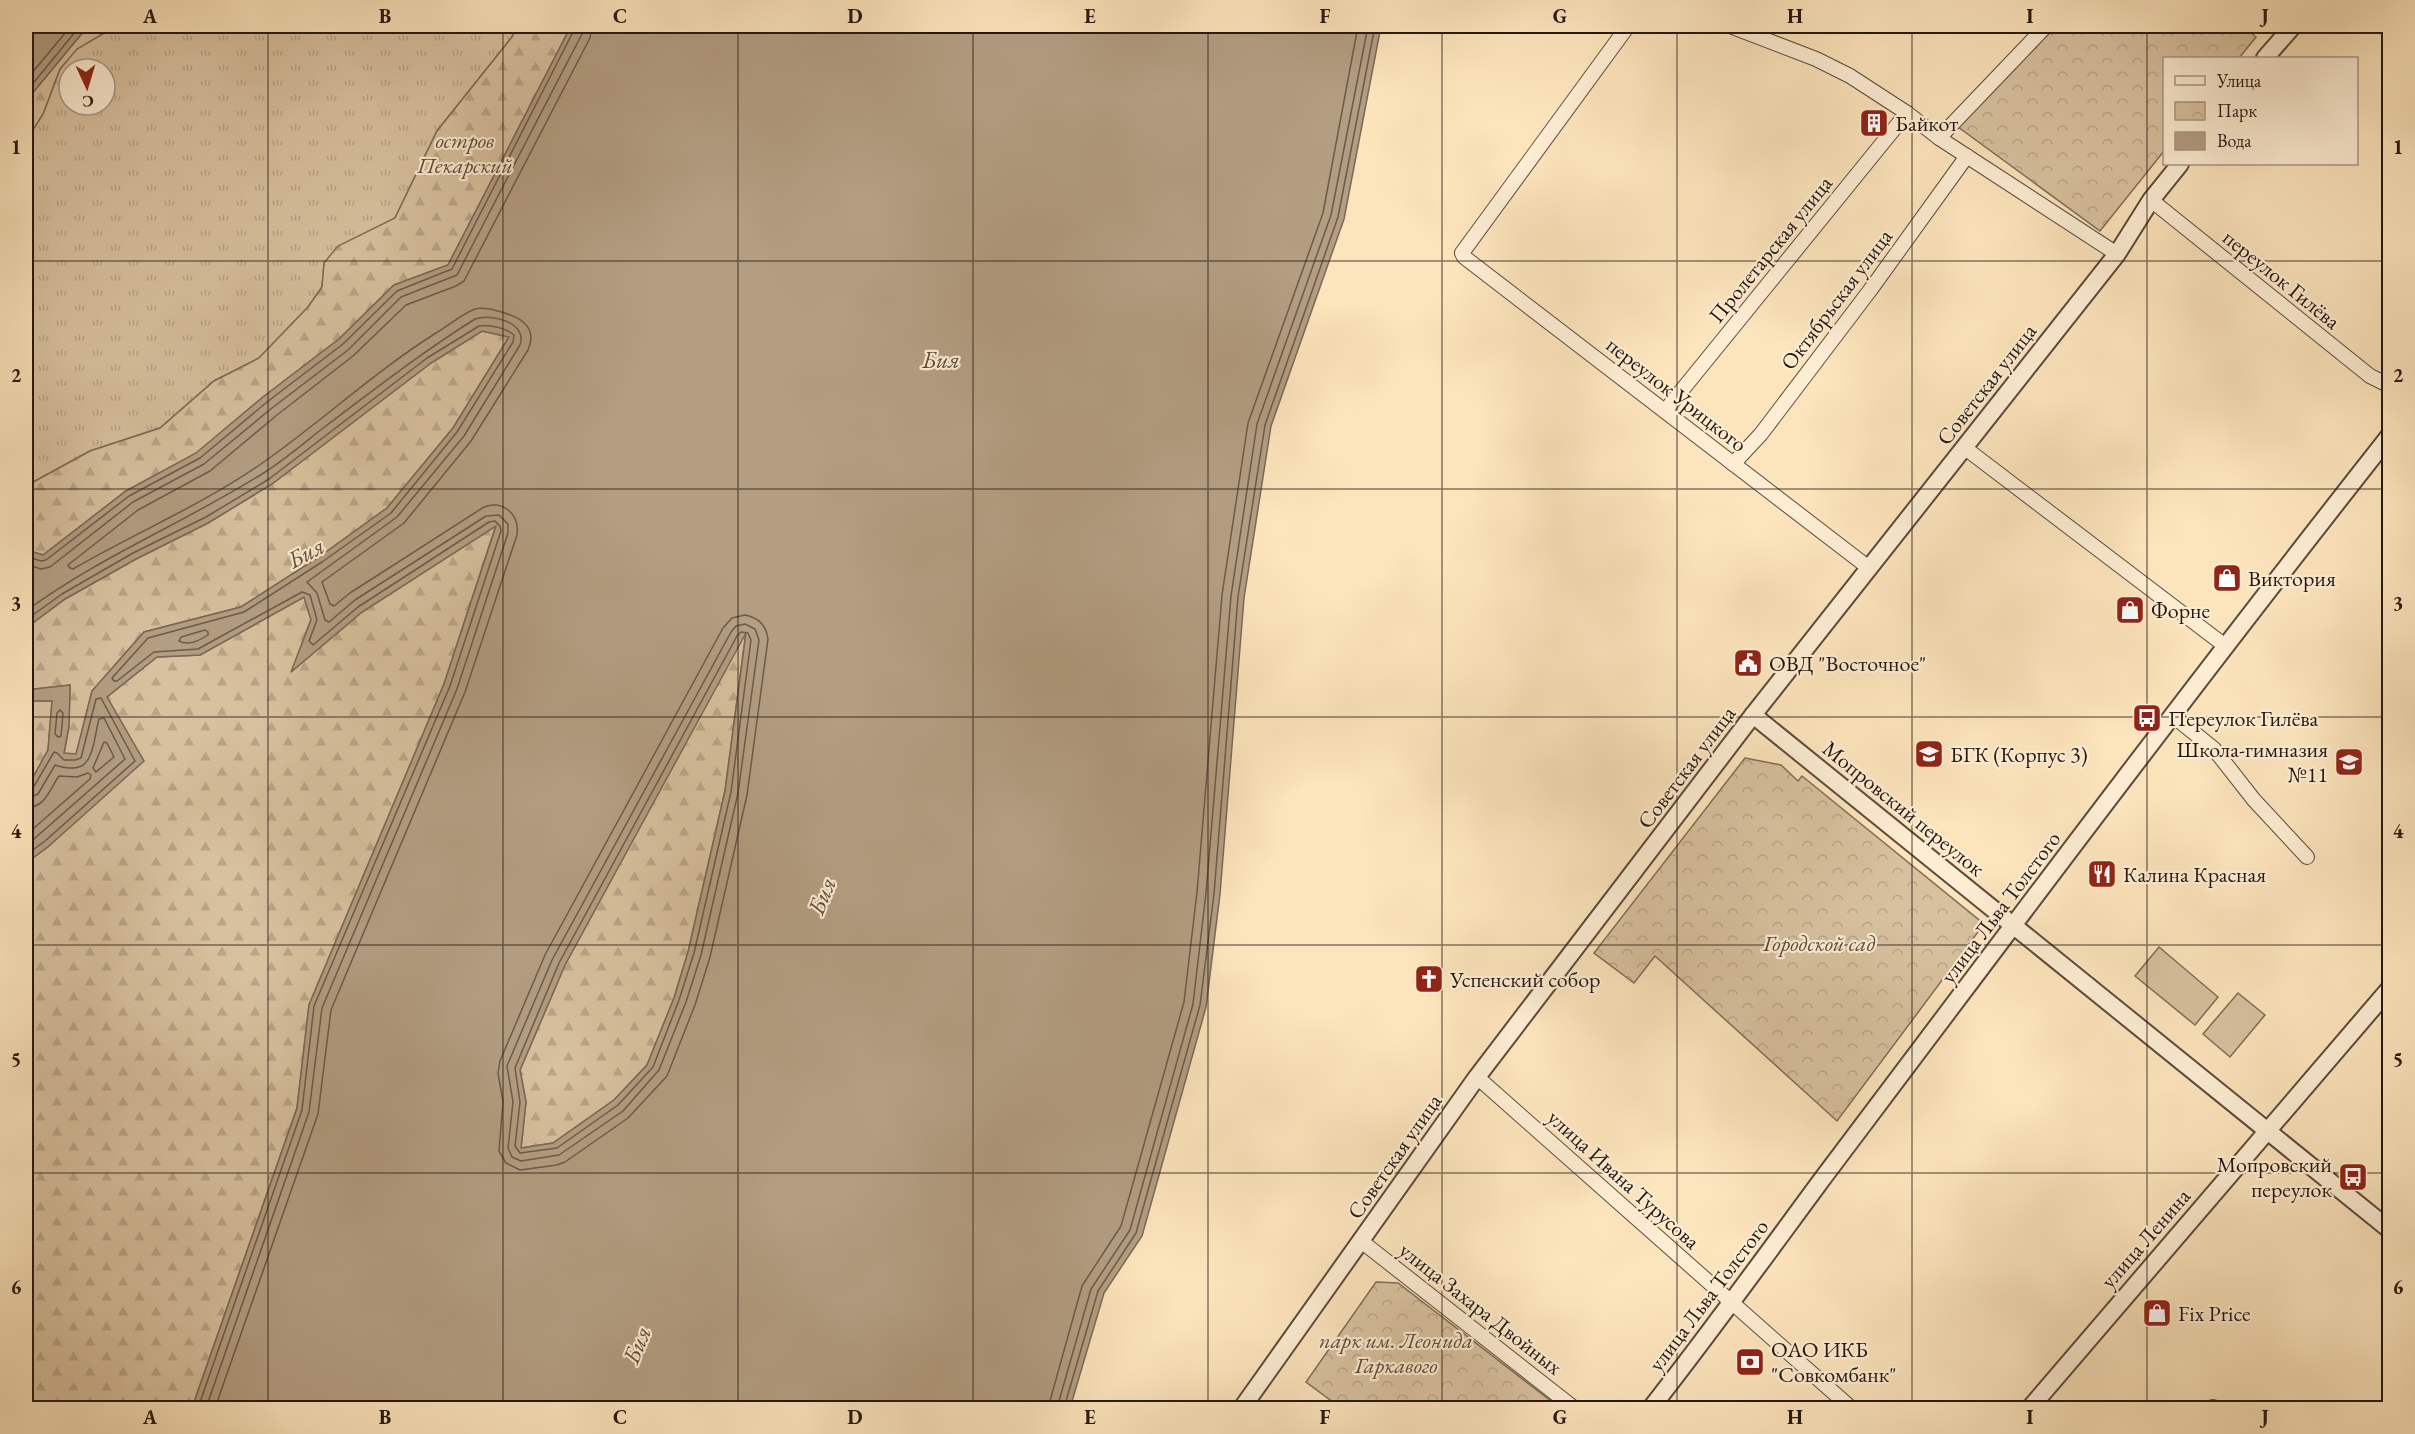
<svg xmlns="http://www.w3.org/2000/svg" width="2415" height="1434" font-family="'EB Garamond',serif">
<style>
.grass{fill:url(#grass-tufts);stroke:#7f6c58;stroke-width:1.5;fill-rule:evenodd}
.forest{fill:url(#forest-firs);stroke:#7f6c58;stroke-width:1.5}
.park{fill:url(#park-crowns);stroke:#7f6c58;stroke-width:1.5}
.pitch{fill:#d8c19f;stroke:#7f6c58;stroke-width:1.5}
.water{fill:#b39e82;stroke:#7b6855;stroke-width:1.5;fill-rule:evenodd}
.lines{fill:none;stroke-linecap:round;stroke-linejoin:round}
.shore{stroke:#6c5a4a;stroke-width:1.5}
.minor-casing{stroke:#5c4a3c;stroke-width:16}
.tertiary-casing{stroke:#5c4a3c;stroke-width:20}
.minor{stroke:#fdedd3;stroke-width:14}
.tertiary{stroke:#fdedd3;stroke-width:16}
.grid{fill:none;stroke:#261711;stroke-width:1.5;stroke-opacity:0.55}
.labels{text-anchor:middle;stroke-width:4.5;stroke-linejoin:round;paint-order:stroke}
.poi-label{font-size:22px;fill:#261711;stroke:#fdedd3;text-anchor:start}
.park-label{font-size:22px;font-style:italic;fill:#5b4a3c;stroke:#fdedd3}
.street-label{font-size:22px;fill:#261711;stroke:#fdedd3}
.water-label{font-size:24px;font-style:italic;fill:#5e4d3e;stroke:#fdedd3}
.neatline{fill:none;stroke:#261711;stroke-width:2}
.grid-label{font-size:20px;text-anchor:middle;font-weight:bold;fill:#261711}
</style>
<defs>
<pattern id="grass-tufts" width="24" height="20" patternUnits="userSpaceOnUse" patternTransform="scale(1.5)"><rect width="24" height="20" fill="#d8c19f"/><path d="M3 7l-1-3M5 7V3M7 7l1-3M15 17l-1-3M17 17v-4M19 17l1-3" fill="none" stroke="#b9a588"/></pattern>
<pattern id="forest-firs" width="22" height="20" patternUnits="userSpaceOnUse" patternTransform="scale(1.5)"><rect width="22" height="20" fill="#d8c19f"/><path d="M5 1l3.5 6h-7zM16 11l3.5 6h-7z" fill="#b9a588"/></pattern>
<pattern id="park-crowns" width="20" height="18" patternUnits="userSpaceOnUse" patternTransform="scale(1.5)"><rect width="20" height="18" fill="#d8c19f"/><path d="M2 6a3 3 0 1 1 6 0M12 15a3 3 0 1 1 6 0" fill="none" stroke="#b9a588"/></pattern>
</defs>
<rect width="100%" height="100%" fill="#fce4bc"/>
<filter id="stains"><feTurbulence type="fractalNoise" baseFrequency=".00333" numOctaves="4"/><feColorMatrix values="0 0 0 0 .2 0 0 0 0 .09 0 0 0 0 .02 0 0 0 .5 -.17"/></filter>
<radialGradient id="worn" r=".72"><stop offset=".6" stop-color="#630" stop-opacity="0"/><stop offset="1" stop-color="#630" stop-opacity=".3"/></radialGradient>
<path class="grass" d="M116,26h402l-6,11 -75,94 -42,87 -71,45 -2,24 -14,20 -49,51 -45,23 -54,47 -70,23 -64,35v-345l17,-27 17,-45 16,-20zM69,69h36v36h-36z"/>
<g class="forest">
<polygon points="88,26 116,26 77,49 60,69 43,114 26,141 26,101"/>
<polygon points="518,26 571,26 448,265 394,285 339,339 263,397 196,454 126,491 43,555 26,550 26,486 90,451 160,428 214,381 259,358 308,307 322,287 324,263 338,246 395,218 437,131 512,37"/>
<polygon points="482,331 509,337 453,428 387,508 319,557 241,607 144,632 92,691 76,755 64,754 69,726 70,685 26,690 26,628 65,599 136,559 208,523 272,484 431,363"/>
<polygon points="496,525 444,684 309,1005 297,1108 192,1408 26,1408 26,863 49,846 107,697 157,657 200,655 304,597 311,619 292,671 362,612"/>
<polygon points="746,631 725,791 688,952 674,998 647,1065 614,1100 553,1143 521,1148 526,1102 520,1070 565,965"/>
<polygon points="26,701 52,701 48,750 26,790"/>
</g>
<g class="park">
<polygon points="2056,26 2243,26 2256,37 2239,58 2164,58 2164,151 2100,231 1958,127"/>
<polygon points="1745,758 1781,765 1798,781 1802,776 1984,924 1837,1121 1655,956 1634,983 1594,953"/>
<polygon points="1376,1282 1398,1283 1560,1408 1341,1408 1306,1382"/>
</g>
<g class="pitch">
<polygon points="2159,947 2218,997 2195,1025 2135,976"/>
<polygon points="2238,993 2265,1015 2230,1057 2203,1034"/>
</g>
<g class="water">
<polygon points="26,26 88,26 26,101"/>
<path d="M571,26h810l-37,193 -73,207 -27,172 -24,296 -14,113 -64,229 -38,57 -34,115h-878l105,-300 12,-103 135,-321 52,-158 -134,86 -71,60 20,-52 -7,-23 -104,58 -43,2 -50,40 37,64 -95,85 -23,17v-73l22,-40 4,-49h-26v-11l44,-5 -1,41 -5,27 12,1 16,-63 52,-59 97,-25 78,-50 68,-49 66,-80 56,-91 -27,-6 -51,32 -159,121 -64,39 -72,36 -71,40 -39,29v-78l17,5 83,-64 70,-38 67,-56 76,-58 55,-54 54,-20zM746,633l-21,158 -37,161 -14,46 -27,67 -33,35 -61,43 -32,5 5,-46 -6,-32 45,-105z"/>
</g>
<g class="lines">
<g class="shore">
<polyline points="26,80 71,26"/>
<polyline points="26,92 80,26"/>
<polyline points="26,556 41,561 46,560 129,496 200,458 267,402 343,344 397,291 452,269 576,26"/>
<polyline points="26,564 41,569 50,567 133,502 204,464 272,408 348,350 401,297 457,275 582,34 583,26"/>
<path d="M26,611c73,-54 158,-88 236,-137 23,-14 44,-33 65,-49 49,-37 97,-74 148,-106 17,-6 53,4 45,26l-56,91 -67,81 -90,65 10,11 8,27 4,2 26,-22 131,-84 13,-1 9,9v9l-51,156 -135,319 -13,104 -103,296"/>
<path d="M745,615c14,3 21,10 23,24l-21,156 -37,162 -15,48 -28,71 -39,42 -63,44 -8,3 -37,5 -14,-7 -7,-12 4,-49 -5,-29 2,-12 45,-106 178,-327 9,-10z"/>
<path d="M26,620l36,-26 71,-41 73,-36 63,-38 158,-121 52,-32c10,-2 27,2 35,9l-1,7 -56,90 -66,81 -69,49 -78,50 -96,26 -36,40 2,3h3l37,-29 44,-3 104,-57 8,3 7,25 -8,21 4,4 45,-38 131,-85 6,-1 5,5 1,5 -51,155 -136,320 -12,104 -104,298"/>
<polygon points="745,624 755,629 759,640 738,793 701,955 686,1002 659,1070 623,1111 559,1155 521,1161 512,1157 508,1148 513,1102 507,1066 552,960 731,632 736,626"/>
<path d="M205,630l3,2v3c-9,6 -20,11 -29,6l2,-4z"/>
<polygon points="741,632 748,633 751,640 731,792 694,953 679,1000 653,1067 618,1105 557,1148 520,1153 515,1146 520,1102 515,1068 559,963 737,636"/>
<polygon points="60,710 63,713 61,736 58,737 55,734 57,713"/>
<polygon points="104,742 107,743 114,757 96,772 93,768"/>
<polyline points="26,791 33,788 54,752 57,753 64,760 75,760 81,758 96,699 101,698 135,761 45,841 26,855"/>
<path d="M26,799l12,-5 17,-29c7,2 16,5 24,2 15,-4 16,-35 20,-48l5,-1 21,41 -99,87"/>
<path d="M26,808c20,-1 23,-18 33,-32l18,1 11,-4 3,2 -1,4 -64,56"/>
<path d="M215,1408l103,-294 13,-104 134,-318 52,-157c3,-21 -14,-35 -33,-28l-134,86 -16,13 -4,-2 -8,-22 82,-59 67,-82 57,-91c11,-25 -11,-34 -30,-39 -8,-2 -15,-4 -23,-2 -13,5 -27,17 -39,24 -62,39 -116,90 -175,131 -59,41 -126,69 -188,105l-3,-1 -2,-3 70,-55 72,-39 67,-56 76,-59 53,-51 50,-19 8,-5 126,-243 2,-12"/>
<polyline points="1048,1408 1082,1286 1121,1226 1184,1002 1197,892 1222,595 1248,423 1323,213 1358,26"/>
<polyline points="1057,1408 1091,1289 1130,1230 1193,1004 1206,893 1231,596 1257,424 1331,215 1368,26"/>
<polyline points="1064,1408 1098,1291 1136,1233 1200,1005 1214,894 1238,597 1265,425 1338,217 1375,26"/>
</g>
<g class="minor-casing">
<g id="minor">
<polyline points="1628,26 1462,253 1464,257 1869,568"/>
<polyline points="1730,26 1816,59 1850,76 1907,113 1939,138 2117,254"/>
<polyline points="1939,138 2046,26"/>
<polyline points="2151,200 2370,376 2390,386"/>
<polyline points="1665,411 1907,113"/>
<polyline points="1965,448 2224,645"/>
<polyline points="1733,464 1761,434 1871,289 1967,156"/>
<polyline points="2172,715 2214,749 2254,800 2307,857"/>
<polyline points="1477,1077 1851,1408"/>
<polyline points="1361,1241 1574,1408"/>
<polyline points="2212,1408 2213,1407"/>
</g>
</g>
<g class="tertiary-casing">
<g id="tertiary">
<polyline points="2265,58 2293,26"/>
<polyline points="1753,715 2390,1230"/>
<polyline points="1242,1408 1477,1077 1753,715 2117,254 2151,200 2180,164"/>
<path d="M1651,1408c58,-74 113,-150 169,-226 188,-250 376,-501 570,-747"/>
<polyline points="2030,1408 2390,988"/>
</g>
</g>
<use href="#minor" class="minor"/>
<use href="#tertiary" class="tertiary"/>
</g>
<path class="grid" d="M268,26v1382M503,26v1382M738,26v1382M973,26v1382M1208,26v1382M1442,26v1382M1677,26v1382M1912,26v1382M2147,26v1382M26,261h2364M26,489h2364M26,717h2364M26,945h2364M26,1173h2364"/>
<defs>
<g id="building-square" transform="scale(1.5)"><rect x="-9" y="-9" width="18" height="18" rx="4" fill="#8f2418" stroke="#fdedd3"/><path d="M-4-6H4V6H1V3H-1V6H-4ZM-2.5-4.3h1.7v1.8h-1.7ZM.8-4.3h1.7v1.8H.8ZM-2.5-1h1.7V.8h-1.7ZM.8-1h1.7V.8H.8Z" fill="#fff"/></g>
<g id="shop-square" transform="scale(1.5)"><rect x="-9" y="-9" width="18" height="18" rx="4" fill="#8f2418" stroke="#fdedd3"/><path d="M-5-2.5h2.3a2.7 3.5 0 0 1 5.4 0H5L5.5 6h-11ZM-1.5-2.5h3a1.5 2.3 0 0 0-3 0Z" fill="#fff"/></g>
<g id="civic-square" transform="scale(1.5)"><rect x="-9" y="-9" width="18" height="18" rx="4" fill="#8f2418" stroke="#fdedd3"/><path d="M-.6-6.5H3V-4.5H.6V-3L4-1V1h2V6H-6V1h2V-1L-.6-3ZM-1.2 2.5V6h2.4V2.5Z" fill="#fff"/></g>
<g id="bus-square" transform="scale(1.5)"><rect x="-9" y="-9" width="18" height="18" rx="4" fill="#8f2418" stroke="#fdedd3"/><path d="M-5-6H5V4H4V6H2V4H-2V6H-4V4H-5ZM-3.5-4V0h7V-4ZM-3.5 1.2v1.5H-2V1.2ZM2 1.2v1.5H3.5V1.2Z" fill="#fff"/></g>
<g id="university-square" transform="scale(1.5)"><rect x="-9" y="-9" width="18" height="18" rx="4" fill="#8f2418" stroke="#fdedd3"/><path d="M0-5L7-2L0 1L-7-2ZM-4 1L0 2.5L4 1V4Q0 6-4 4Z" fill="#fff"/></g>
<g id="school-square" transform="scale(1.5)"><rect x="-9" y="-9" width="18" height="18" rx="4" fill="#8f2418" stroke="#fdedd3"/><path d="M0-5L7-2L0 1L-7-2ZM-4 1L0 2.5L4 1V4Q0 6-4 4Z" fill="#fff"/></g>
<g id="restaurant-square" transform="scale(1.5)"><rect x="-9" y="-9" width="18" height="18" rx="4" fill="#8f2418" stroke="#fdedd3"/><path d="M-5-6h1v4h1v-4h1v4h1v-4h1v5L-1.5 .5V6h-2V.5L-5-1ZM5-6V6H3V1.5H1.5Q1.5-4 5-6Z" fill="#fff"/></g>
<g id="church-square" transform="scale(1.5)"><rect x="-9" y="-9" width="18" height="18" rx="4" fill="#8f2418" stroke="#fdedd3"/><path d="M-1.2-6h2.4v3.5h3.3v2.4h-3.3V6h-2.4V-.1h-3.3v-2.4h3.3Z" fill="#fff"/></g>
<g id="bank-square" transform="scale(1.5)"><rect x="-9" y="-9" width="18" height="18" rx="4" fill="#8f2418" stroke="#fdedd3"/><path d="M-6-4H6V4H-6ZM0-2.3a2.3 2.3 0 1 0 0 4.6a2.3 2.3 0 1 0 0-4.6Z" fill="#fff"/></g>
</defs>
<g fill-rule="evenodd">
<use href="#building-square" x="1874" y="123"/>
<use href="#shop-square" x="2227" y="578"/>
<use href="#shop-square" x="2130" y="610"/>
<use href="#civic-square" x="1748" y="663"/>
<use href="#bus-square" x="2147" y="718"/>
<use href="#university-square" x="1929" y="754"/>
<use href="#school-square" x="2349" y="762"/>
<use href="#restaurant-square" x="2102" y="874"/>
<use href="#church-square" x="1429" y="979"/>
<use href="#bus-square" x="2353" y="1177"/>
<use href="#shop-square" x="2157" y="1313"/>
<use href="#bank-square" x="1750" y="1362"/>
</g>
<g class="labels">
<g class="poi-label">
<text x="1895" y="131">Байкот</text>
<text x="2248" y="586">Виктория</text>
<text x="2151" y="618">Форне</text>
<text x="1769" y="671">ОВД "Восточное"</text>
<text x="2168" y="726">Переулок Гилёва</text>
<text x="2328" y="757" text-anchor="end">Школа-гимназия<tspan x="2328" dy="25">№11</tspan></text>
<text x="1950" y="762">БГК (Корпус 3)</text>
<text x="2123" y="882">Калина Красная</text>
<text x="1450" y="987">Успенский собор</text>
<text x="2332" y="1172" text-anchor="end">Мопровский<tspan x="2332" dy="25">переулок</tspan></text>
<text x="2178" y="1321">Fix Price</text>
<text x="1771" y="1357">ОАО ИКБ<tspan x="1771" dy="25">"Совкомбанк"</tspan></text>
</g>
<g class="park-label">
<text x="465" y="148">остров<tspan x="465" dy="25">Пекарский</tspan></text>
<text x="1819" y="951">Городской сад</text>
<text x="1396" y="1348">парк им. Леонида<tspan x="1396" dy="25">Гаркавого</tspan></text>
</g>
<g class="street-label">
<text transform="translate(1770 249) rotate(-51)" y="8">Пролетарская улица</text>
<text transform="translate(2282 279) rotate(39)" y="8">переулок Гилёва</text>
<text transform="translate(1836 299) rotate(-53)" y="8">Октябрьская улица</text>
<text transform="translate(1986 384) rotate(-52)" y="8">Советская улица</text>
<text transform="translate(1677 394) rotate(38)" y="8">переулок Урицкого</text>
<text transform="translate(1686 767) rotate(-53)" y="8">Советская улица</text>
<text transform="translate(1904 808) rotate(39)" y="8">Мопровский переулок</text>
<text transform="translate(2000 907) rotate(-53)" y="8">улица Льва Толстого</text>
<text transform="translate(1394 1156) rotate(-55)" y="8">Советская улица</text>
<text transform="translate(1624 1179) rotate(42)" y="8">улица Ивана Турусова</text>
<text transform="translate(2145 1238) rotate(-49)" y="8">улица Ленина</text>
<text transform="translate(1708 1295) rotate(-53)" y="8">улица Льва Толстого</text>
<text transform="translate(1481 1308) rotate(38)" y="8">улица Захара Двойных</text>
</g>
<g class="water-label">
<text x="941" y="368">Бия</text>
<text transform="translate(306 553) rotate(-28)" y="8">Бия</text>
<text transform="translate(822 896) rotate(-68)" y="8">Бия</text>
<text transform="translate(637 1345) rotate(-68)" y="8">Бия</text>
</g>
</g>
<rect width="2415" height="1434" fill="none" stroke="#fce4bc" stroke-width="66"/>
<rect x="2163" y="57" width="195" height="108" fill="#fdedd3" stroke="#a79785" stroke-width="1.5"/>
<rect x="2175" y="76" width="30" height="9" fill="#fdedd3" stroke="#a79785" stroke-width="1.5"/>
<text x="2217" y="87" font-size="18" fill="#261711">Улица</text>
<rect x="2175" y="102" width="30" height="18" fill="url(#park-crowns)" stroke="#a79785" stroke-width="1.5"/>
<text x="2217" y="117" font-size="18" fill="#261711">Парк</text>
<rect x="2175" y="132" width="30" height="18" fill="#b39e82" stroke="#a79785" stroke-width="1.5"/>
<text x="2217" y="147" font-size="18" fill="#261711">Вода</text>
<g transform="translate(87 87) rotate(176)"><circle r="28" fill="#fdedd3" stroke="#a79785" stroke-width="1.5"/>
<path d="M0-4.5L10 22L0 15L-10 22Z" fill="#8f2418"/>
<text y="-9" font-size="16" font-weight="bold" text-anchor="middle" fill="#261711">С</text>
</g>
<rect x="33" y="33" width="2349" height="1368" class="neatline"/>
<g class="grid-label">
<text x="150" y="23">A</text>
<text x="385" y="23">B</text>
<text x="620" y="23">C</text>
<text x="855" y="23">D</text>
<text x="1090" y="23">E</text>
<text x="1325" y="23">F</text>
<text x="1560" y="23">G</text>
<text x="1795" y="23">H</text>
<text x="2030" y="23">I</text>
<text x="2265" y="23">J</text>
<text x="16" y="154">1</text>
<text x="2398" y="154">1</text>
<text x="16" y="382">2</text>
<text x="2398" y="382">2</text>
<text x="16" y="610">3</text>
<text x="2398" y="610">3</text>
<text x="16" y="838">4</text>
<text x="2398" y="838">4</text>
<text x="16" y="1066">5</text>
<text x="2398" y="1066">5</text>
<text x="16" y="1294">6</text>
<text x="2398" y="1294">6</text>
<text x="150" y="1424">A</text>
<text x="385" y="1424">B</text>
<text x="620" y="1424">C</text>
<text x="855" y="1424">D</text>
<text x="1090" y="1424">E</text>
<text x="1325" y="1424">F</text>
<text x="1560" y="1424">G</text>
<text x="1795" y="1424">H</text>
<text x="2030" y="1424">I</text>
<text x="2265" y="1424">J</text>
</g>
<rect width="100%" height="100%" filter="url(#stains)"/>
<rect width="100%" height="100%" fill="url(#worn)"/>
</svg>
